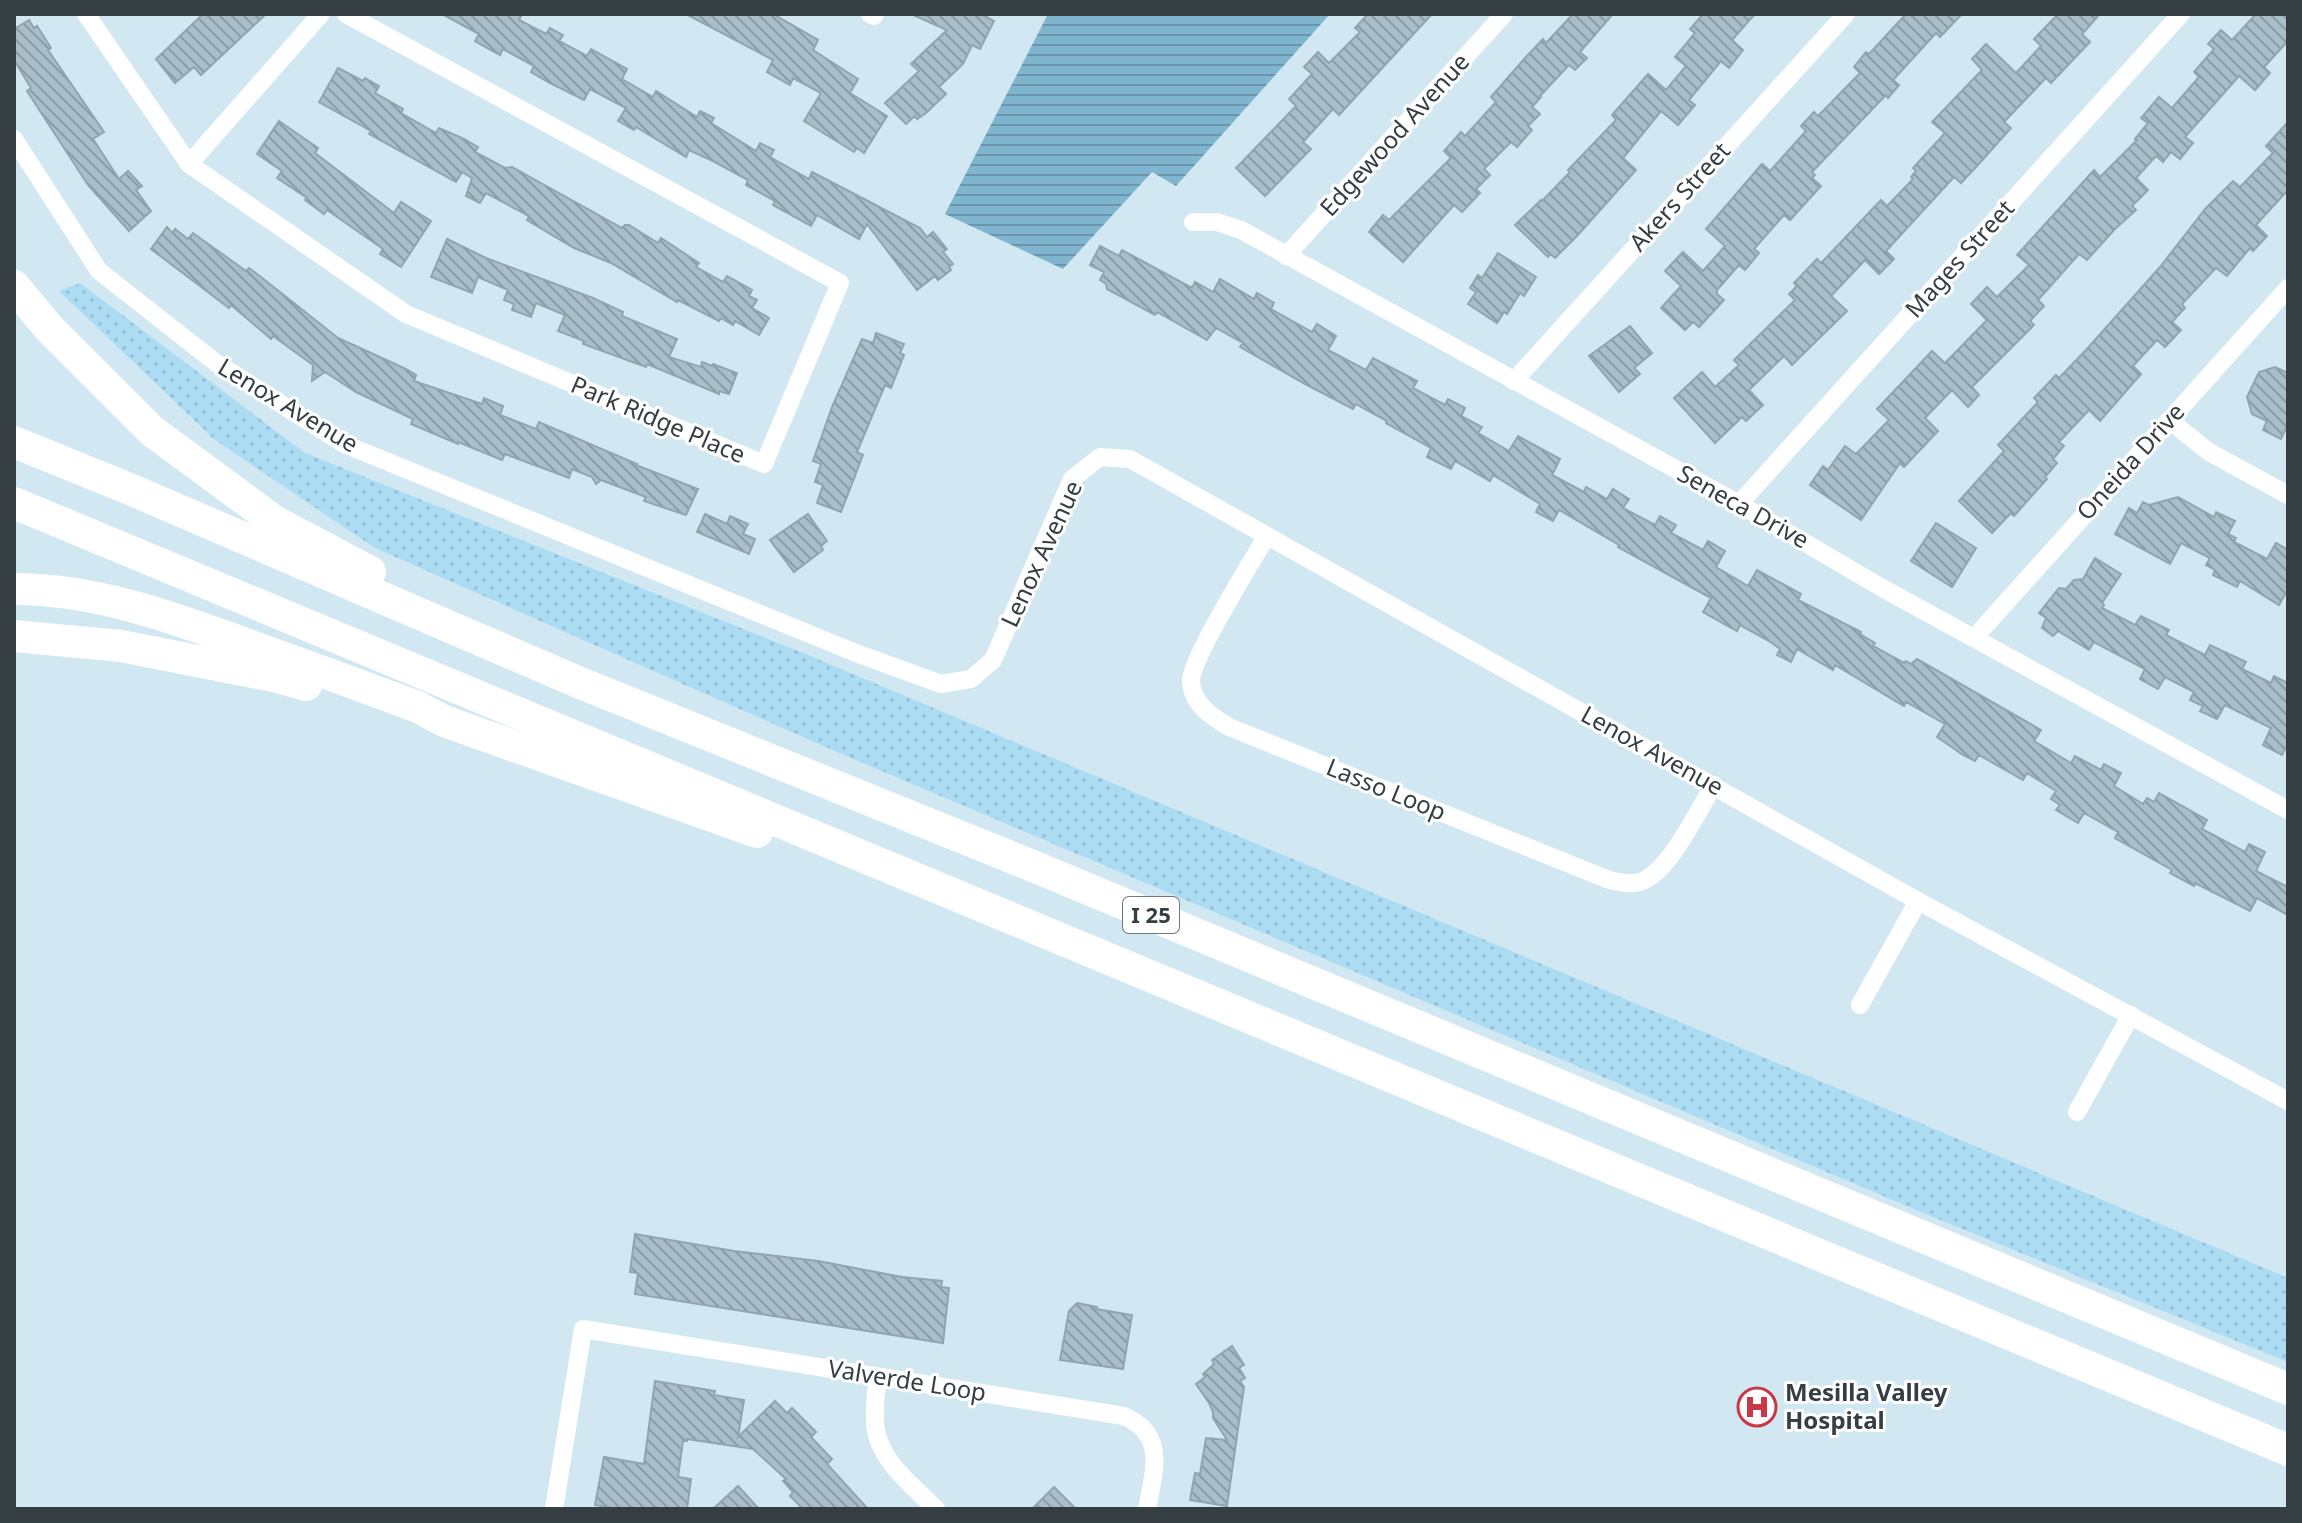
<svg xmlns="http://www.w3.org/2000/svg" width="2302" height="1523" font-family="'Noto Sans',sans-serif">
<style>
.grass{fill:url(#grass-dots)}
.water{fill:url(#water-rules)}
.building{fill:url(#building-back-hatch);stroke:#90a5af;stroke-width:2}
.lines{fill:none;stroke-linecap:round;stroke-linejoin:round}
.minor{stroke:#fff;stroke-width:18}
.motorway{stroke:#fff;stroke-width:32}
.labels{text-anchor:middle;stroke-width:6;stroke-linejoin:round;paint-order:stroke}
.shield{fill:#fff;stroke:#72787b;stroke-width:2}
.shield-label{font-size:22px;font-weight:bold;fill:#353e42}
.street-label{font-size:24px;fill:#353e42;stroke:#fff}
.poi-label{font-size:24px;font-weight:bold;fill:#353e42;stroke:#fff;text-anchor:start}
</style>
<defs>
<pattern id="grass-dots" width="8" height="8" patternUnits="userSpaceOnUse" patternTransform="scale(2)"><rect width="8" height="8" fill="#abdcf4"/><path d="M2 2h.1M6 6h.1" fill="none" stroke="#94bed2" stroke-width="1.8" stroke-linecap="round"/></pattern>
<pattern id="water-rules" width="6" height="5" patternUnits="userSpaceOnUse" patternTransform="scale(2)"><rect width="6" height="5" fill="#80b5cf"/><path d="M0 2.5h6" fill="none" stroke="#6a95aa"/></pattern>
<pattern id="building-back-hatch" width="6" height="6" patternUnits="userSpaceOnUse" patternTransform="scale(2)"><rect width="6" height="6" fill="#a9bec9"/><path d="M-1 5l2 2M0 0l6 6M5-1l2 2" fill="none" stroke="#8a9ca5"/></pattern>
</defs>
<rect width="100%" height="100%" fill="#d1e7f2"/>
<polygon class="grass" points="80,283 305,453 808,655 2288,1278 2288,1362 1928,1215 844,755 375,548 215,440 59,291"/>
<polygon class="water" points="1048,14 1330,14 1176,186 1152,172 1063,269 945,214"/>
<g class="building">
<polygon points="203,14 266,14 201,75 194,67 175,83 156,59"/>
<polygon points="442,14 522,14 519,20 546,34 550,28 563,35 559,41 587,56 591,49 627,69 622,79 653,97 656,91 697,117 700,111 714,118 711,123 756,151 760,143 774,150 770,157 809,179 812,172 920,228 927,237 933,232 947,249 943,252 953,264 949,267 951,270 938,280 935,276 917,290 867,224 859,239 817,215 811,226 773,205 775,201 746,185 748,180 713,161 689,150 686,157 636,127 634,130 618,121 626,108 590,89 584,100 550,83 531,72 534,66 503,49 500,55 475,41 479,34"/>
<polygon points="686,14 773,14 818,40 813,50 858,79 850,93 887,116 864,153 857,148 854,152 804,121 821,93 793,78 790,85 767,72 773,60"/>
<polygon points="911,14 981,14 994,21 980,49 972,45 963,64 939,87 946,94 926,113 917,119 915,116 906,124 885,103 919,71 911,64 947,30"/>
<polygon points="1368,14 1432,14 1339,115 1333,109 1303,142 1311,149 1265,196 1236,168 1296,106 1289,99 1312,74 1304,67 1318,52 1329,63 1360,32 1355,28"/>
<polygon points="1573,14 1613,14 1580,52 1587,58 1575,70 1569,65 1540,96 1541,97 1532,107 1540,114 1528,126 1532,130 1517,147 1511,142 1484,169 1490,175 1476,189 1480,193 1462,212 1454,205 1403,262 1369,232 1383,215 1389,220 1451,158 1444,151 1461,132 1465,136 1496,102 1491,97 1525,58 1543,39 1546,43"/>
<polygon points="1703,14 1755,14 1732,40 1743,50 1729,68 1721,61 1689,100 1695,105 1678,125 1661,111 1623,158 1636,170 1577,236 1555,258 1550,254 1548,257 1515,225 1541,200 1542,201 1570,172 1568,170 1616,120 1612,115 1648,74 1666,90 1686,66 1675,57 1695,33 1690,29"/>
<polygon points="1906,14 1962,14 1940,37 1936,33 1893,80 1899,85 1888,98 1886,95 1812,172 1815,175 1812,178 1821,186 1790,220 1784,215 1754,249 1759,253 1745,270 1739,265 1717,290 1717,294 1724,300 1699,327 1693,322 1685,330 1661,308 1681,286 1665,271 1683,252 1703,271 1725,246 1706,229 1762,164 1770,171 1806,131 1801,126 1814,112 1818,116 1860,73 1854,67 1866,52 1869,54"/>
<polygon points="2058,14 2100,14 2082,34 2090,42 2051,83 2046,78 2004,122 2011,128 1977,166 1961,183 1954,177 1886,251 1894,259 1879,274 1865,260 1831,296 1847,311 1792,365 1784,356 1749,390 1763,405 1746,421 1742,417 1715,443 1674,398 1702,372 1715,387 1739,365 1734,360 1795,300 1789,294 1797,286 1794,283 1817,259 1821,263 1881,200 1887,206 1913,179 1911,177 1916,171 1913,168 1945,133 1932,122 1982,70 1972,59 1986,44 2016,73 2041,46 2034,39"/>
<polygon points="2256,14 2288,14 2288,41 2264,67 2270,73 2255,90 2239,76 2185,137 2193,143 2180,159 2171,152 2163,162 2156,156 2136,178 2148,190 2132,206 2136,210 2115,229 2087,260 2079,254 2038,300 2044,306 2030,321 2034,325 1972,387 1979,395 1968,407 1952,390 1925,418 1938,431 1904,467 1900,463 1861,520 1810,485 1823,466 1828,470 1845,446 1856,454 1889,420 1877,409 1932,351 1945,363 1987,320 1971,304 1987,287 1997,297 2029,265 2017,255 2094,170 2100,177 2137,140 2135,139 2148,123 2141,118 2159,97 2172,108 2199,77 2194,72 2214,49 2208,44 2221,30 2232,40"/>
<polygon points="29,20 34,28 37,26 51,48 48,50 104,132 93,139 119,179 128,171 142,186 136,190 151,211 129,231 88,185 27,91 31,88 14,60 14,29"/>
<polygon points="338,68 363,81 365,78 379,86 375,93 403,109 401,113 436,133 439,128 464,139 478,147 475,152 505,168 512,167 622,228 625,225 629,225 658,243 661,238 699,263 696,267 723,282 727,276 752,290 749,296 757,300 752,308 769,318 759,335 735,321 733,325 721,318 719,321 678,300 677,302 611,263 574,248 527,220 529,216 486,193 480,203 466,196 472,178 462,172 456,182 369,134 371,131 319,102"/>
<polygon points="279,121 318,148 315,153 394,213 401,202 431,221 401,267 380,254 383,249 327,210 324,214 305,200 307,198 277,178 282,171 257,154"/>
<polygon points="2288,122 2288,190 2256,225 2267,236 2253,251 2250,248 2227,276 2216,268 2182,304 2185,308 2172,322 2181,330 2165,347 2157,340 2133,366 2141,374 2100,421 2089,410 2059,442 2064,446 2053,459 2057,463 2045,477 2047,479 2014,516 2011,513 1992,533 1959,501 2004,451 1998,445 2038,402 2034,398 2056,375 2059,378 2086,350 2160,267 2206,208 2233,181 2240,187 2273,153 2266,146"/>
<polygon points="167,227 172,233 175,229 188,239 193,233 246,271 249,268 261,277 338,338 406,369 416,375 414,381 482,404 484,398 503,406 500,415 536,429 539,422 637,464 636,465 698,489 686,515 644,501 646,497 601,480 596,484 592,477 572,469 569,478 505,454 502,460 458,442 458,444 411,424 413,419 356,392 325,372 312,381 313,365 273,336 271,339 231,305 229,308 151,249"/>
<polygon points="447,239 486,258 593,298 623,312 622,316 677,339 669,357 701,367 702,362 712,366 713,364 737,373 729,394 719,391 719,394 647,364 646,367 583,344 584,341 558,331 565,315 536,303 531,317 512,310 514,304 504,300 508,290 478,277 472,293 431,277"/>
<polygon points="1100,246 1119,256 1122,250 1192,288 1195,282 1213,292 1220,279 1254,299 1257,293 1274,303 1271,309 1312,332 1317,324 1336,336 1328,350 1366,370 1373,358 1417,381 1413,388 1445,405 1448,399 1465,408 1461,416 1482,427 1478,433 1509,451 1518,436 1560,459 1552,475 1584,492 1586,487 1607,499 1613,489 1629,499 1623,508 1655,525 1660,516 1676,525 1671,533 1703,550 1708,541 1725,551 1716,567 1748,586 1757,570 1801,594 1798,600 1861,632 1860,634 1875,643 1873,646 1904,663 1906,661 1911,664 1917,659 2041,730 2034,741 2071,763 2075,756 2101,770 2104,764 2121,773 2114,786 2143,804 2147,798 2154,802 2159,793 2207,820 2202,829 2245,852 2249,844 2265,852 2256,871 2288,887 2288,915 2257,898 2250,911 2195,883 2194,886 2170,873 2172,870 2115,838 2118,832 2084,813 2078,823 2056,810 2060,805 2051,799 2056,791 2027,773 2023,780 1979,755 1975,761 1963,755 1937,737 1945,724 1906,702 1904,706 1835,665 1833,670 1797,649 1791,662 1777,655 1780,649 1769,641 1740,625 1737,631 1703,612 1711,598 1618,547 1619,545 1559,510 1553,521 1536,512 1540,504 1493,475 1490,481 1455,461 1451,469 1427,457 1431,448 1386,423 1387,421 1356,404 1353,409 1307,385 1240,347 1243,343 1216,328 1207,340 1157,312 1155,315 1107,289 1106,284 1100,280 1104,272 1090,265"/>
<polygon points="1498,253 1536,277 1524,296 1520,293 1507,314 1504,312 1497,323 1468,304 1476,292 1470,288 1478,275 1482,278"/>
<polygon points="1630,326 1652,353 1634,368 1640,374 1619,392 1589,356"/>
<polygon points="876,333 904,344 900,353 904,355 891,388 885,385 857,452 863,455 841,512 817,503 823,485 815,482 821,464 813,461 832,407 862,339 873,343"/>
<polygon points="2275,367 2288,373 2288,424 2281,439 2263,430 2267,421 2252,414 2247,397 2259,372"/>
<polygon points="2178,497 2214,517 2216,512 2235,521 2228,534 2236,538 2234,542 2267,559 2276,543 2288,550 2288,589 2279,605 2240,581 2237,587 2213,575 2215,570 2206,565 2210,558 2181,543 2170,564 2115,534 2129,508 2137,513 2143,502 2149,505"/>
<polygon points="705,514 727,524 730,516 748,524 743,534 755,539 749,554 697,532"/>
<polygon points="808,514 827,541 821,546 823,550 794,572 770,540"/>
<polygon points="1936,523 1976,548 1952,587 1911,561"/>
<polygon points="2095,558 2121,574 2102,603 2104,605 2102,608 2135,625 2141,616 2169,630 2166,635 2205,655 2210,645 2246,662 2242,669 2271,683 2274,676 2288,683 2288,743 2282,755 2263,745 2271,728 2225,705 2217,719 2200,711 2203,706 2190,700 2194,692 2165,677 2158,689 2140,679 2145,669 2094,642 2089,650 2058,631 2053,636 2042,628 2046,618 2039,613 2059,588 2066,589 2074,580 2083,579"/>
<polygon points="635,1234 734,1251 818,1261 902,1277 942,1281 941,1287 949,1288 943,1343 635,1294 638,1273 630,1272"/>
<polygon points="1077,1303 1097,1307 1096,1309 1132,1315 1123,1369 1060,1360 1069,1311"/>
<polygon points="1232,1346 1244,1365 1239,1368 1245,1378 1240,1381 1244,1387 1227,1506 1190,1500 1195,1473 1200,1474 1206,1438 1227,1440 1213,1418 1213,1412 1209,1403 1196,1384 1205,1377 1203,1374 1214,1364 1212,1360"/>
<polygon points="655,1381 715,1391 714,1395 744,1400 738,1437 775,1401 787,1413 792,1408 816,1432 811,1437 832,1459 827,1464 868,1509 803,1509 790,1496 793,1492 783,1481 786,1479 753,1449 687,1439 687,1441 683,1441 678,1477 691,1479 687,1509 619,1509 595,1505 604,1457 644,1464"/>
<polygon points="738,1486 759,1509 713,1509"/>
<polygon points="1054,1487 1076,1509 1032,1509"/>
</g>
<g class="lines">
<g class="minor">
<polyline points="86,14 189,164 406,314 764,464 840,283 346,14"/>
<polyline points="870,14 874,16 875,14"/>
<polyline points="14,139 99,271 215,362 344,444 856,653 941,684 971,679 993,660 1072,479 1100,457 1130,459 1918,901 2288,1101"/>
<polyline points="189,164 321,14"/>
<polyline points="1193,222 1217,222 1241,230 1739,504 1884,589 2288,810"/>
<polyline points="1286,256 1504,14"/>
<polyline points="1514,381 1846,14"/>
<polyline points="2169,420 2209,452 2288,495"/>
<polyline points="1739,504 2181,14"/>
<path d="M1266,537c-14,25 -75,121 -75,144 1,23 21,36 38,46l380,153c10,2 21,5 31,2 29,-9 58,-72 74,-97"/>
<polyline points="1975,637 2288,288"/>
<polyline points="1860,1005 1918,901"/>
<polyline points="2077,1112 2131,1015"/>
<path d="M878,1377c-2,14 -4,30 -3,45 1,36 37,63 61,87"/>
<path d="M554,1509l29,-180 541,87c43,19 30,55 23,93"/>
</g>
<g class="motorway">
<polyline points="14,286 49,328 152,431 274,521 370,572"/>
<polyline points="14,442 132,490 578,682 1040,869 2288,1389"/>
<polyline points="14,503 2288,1450"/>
<path d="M14,589c82,0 161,29 237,57 56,20 111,40 167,61l26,14 313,111"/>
<polyline points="14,636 121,646 278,677 306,685"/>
</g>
</g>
<defs>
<g id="hospital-ring" transform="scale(2)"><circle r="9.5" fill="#fff" stroke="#c83847" stroke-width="1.5"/><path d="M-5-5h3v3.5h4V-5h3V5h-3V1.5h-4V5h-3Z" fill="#c83847"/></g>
</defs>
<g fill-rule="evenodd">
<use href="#hospital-ring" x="1757" y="1407"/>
</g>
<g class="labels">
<rect class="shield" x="1123" y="897" width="56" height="36" rx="6"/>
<g class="shield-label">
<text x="1151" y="923">I 25</text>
</g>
<g class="street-label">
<text transform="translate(1395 135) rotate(-48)" y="8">Edgewood Avenue</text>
<text transform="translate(1680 197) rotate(-48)" y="8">Akers Street</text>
<text transform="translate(1960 259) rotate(-48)" y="8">Mages Street</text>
<text transform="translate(288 406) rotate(31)" y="8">Lenox Avenue</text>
<text transform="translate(658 420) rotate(23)" y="8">Park Ridge Place</text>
<text transform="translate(2131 462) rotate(-48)" y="8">Oneida Drive</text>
<text transform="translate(1743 507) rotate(29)" y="8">Seneca Drive</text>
<text transform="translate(1042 554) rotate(-65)" y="8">Lenox Avenue</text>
<text transform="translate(1652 751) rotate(29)" y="8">Lenox Avenue</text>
<text transform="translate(1386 790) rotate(22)" y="8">Lasso Loop</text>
<text transform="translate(907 1381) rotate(9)" y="8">Valverde Loop</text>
</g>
<g class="poi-label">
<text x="1785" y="1401">Mesilla Valley<tspan x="1785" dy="28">Hospital</tspan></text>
</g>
</g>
<rect width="2302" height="1523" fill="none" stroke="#353e42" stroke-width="32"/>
</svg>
